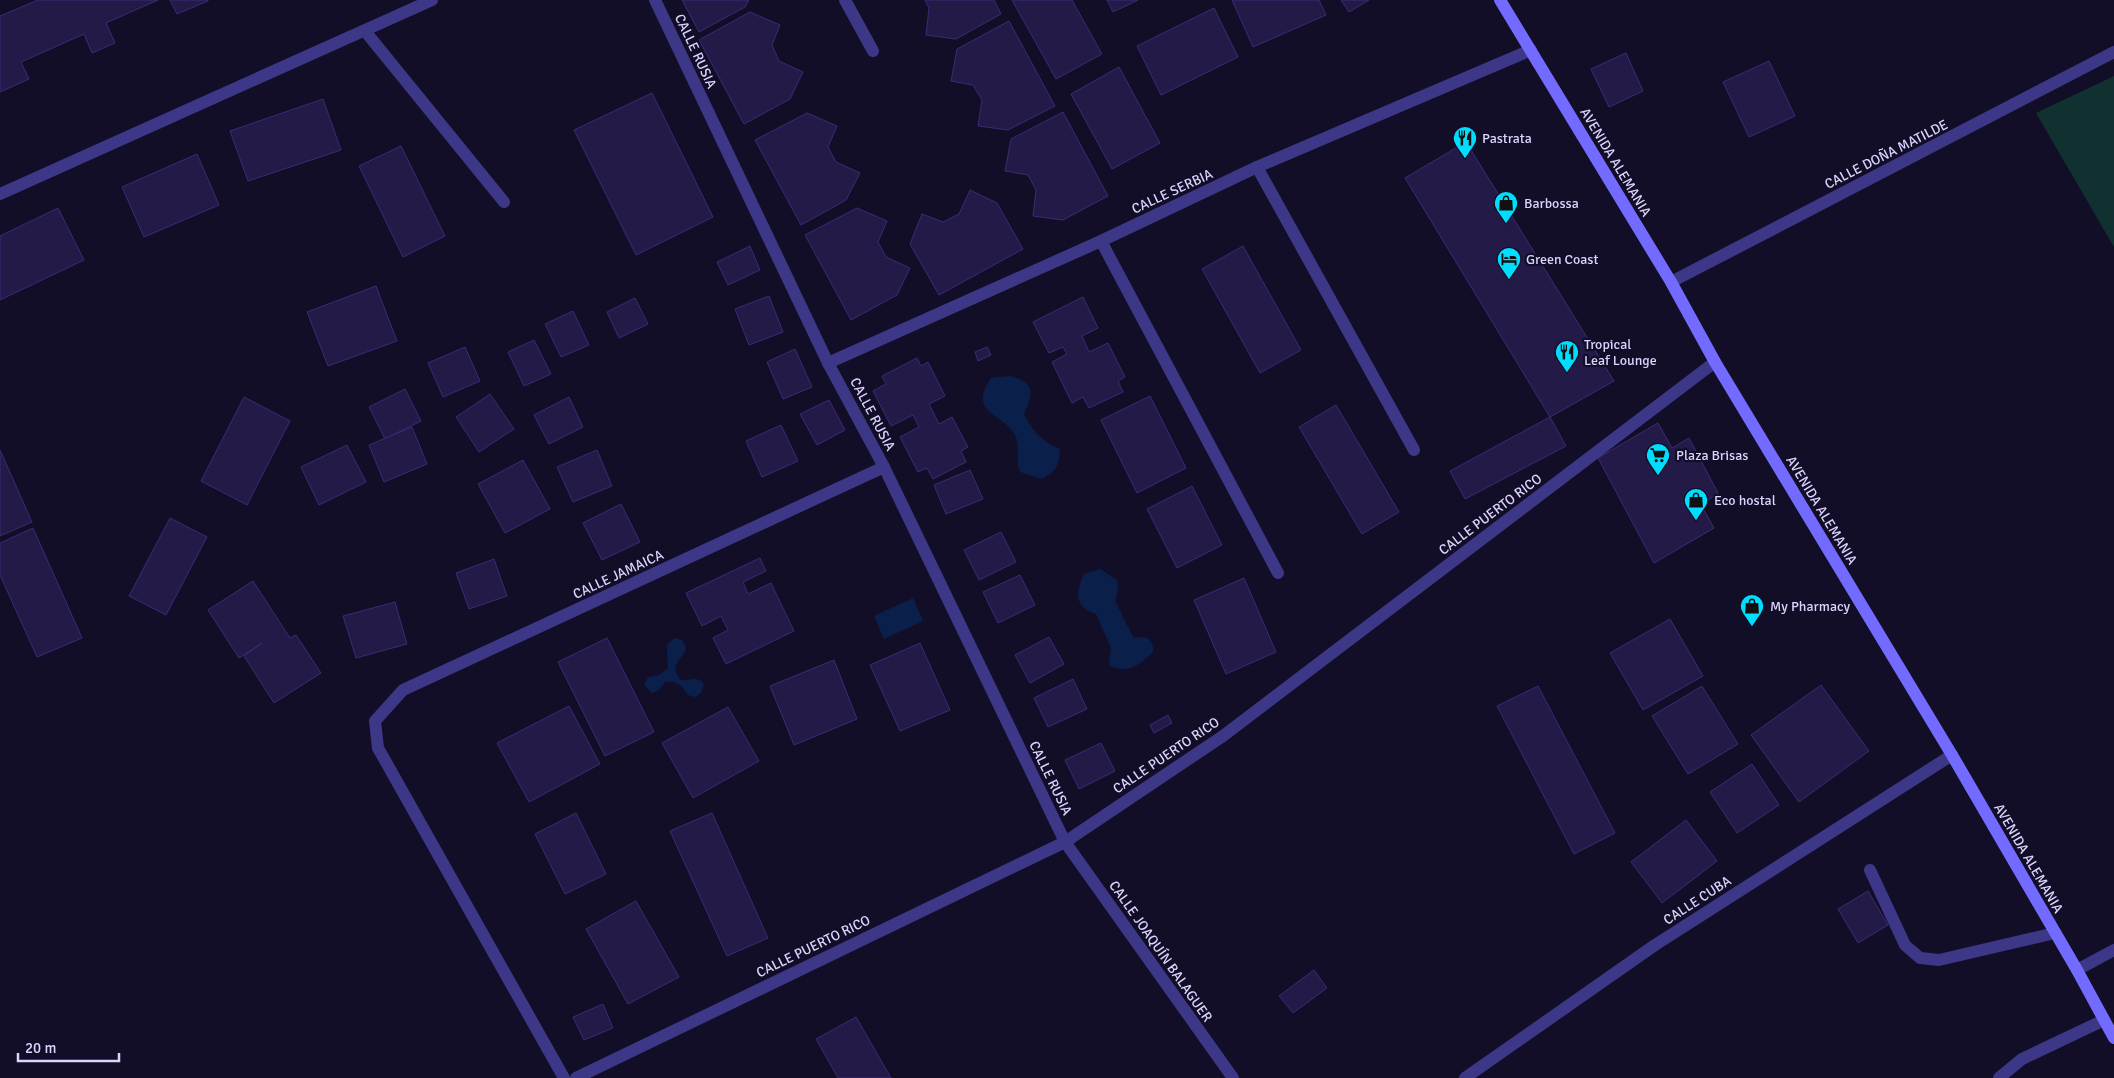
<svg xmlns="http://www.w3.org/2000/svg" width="2114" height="1078" font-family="Signika,sans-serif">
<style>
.green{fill:#113131}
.water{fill:#0a204a}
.building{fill:#241a48;stroke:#3b2b75}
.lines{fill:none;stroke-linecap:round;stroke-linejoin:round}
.lane{stroke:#3d3787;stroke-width:12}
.street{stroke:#3d3787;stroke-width:12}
.secondary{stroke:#736bff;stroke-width:12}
.labels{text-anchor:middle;stroke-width:4.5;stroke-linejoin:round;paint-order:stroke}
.street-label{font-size:14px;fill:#dad4ff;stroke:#130e27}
.poi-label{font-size:14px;fill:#dad4ff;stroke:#130e27;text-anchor:start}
</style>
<rect width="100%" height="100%" fill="#130e27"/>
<polygon class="green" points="2114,76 2114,247 2036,113"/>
<g class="water">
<path d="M1010,376c25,6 24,17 14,38 10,19 17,26 36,35 -1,17 -2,21 -18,30l-22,-7c-5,-12 1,-28 -6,-39 -14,-21 -46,-20 -23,-55z"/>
<path d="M1100,569l17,11 1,10 -3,11 18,36 15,1 5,8v6c-13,13 -26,23 -44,13l2,-17 -15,-34c-23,-8 -20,-22 -12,-40z"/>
<polygon points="913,598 923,621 884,639 874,616"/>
<path d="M675,638l7,2 4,8c-2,12 -19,15 -5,32 10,1 15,-5 23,4l-3,9 -6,4 -7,-2c-6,-10 -11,-14 -23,-13l-7,9 -6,2 -8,-8 4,-8 11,-2 9,-7 -1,-24z"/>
</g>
<g class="building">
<polygon points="38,0 158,0 106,23 115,43 92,53 84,34 21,62 29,79 0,92 0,16"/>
<polygon points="170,0 208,0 208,1 177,14"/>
<polygon points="682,0 749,0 745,7 699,32"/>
<polygon points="925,0 994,0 1001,14 956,39 926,35 929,8"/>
<polygon points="1012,0 1072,0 1102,54 1056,79"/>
<polygon points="1107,0 1138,0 1113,12"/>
<polygon points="1232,0 1319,0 1326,15 1253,47"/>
<polygon points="1341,0 1369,0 1349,12"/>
<polygon points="1214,8 1238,57 1161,95 1137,46"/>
<polygon points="750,12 780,25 772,45 779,61 803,72 790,99 744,124 699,40"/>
<polygon points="1009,21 1055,106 1008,130 978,126 982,100 973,85 951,81 957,49"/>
<polygon points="1626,53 1643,91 1609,107 1591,69"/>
<polygon points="1769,61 1795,116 1749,137 1723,82"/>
<polygon points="1119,67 1160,143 1112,169 1071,94"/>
<polygon points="652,93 713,217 636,255 574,130"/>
<polygon points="323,99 341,150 248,181 230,131"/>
<polygon points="1063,112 1108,196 1063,220 1033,216 1036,190 1028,175 1005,171 1011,139"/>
<polygon points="807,113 837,126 828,147 836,162 860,173 846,200 801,225 755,140"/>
<polygon points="1466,142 1614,381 1550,417 1405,178"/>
<polygon points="401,146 445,236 403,257 359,166"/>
<polygon points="197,154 219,205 144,237 122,187"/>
<polygon points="970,190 997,203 1023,249 939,295 910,244 922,214 943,222 959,214"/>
<polygon points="58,208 84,260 0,300 0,236"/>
<polygon points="857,208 887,221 878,242 886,257 910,268 897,295 851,320 805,235"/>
<polygon points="750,246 760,270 728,285 717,262"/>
<polygon points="1243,246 1301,350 1260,373 1202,269"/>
<polygon points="376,286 397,341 328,366 307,312"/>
<polygon points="769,296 783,332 749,345 735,309"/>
<polygon points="1083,297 1098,328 1082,336 1089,352 1108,343 1125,377 1118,381 1123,392 1089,408 1083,397 1072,403 1052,362 1067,354 1063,347 1049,353 1033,322"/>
<polygon points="635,298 648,324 619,338 607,312"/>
<polygon points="573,311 589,345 561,357 545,324"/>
<polygon points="534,340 551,374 524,386 508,352"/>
<polygon points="465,347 480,381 443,397 428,363"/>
<polygon points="987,347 991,355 978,361 975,352"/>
<polygon points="795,349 812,387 783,399 767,362"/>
<polygon points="917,358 921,366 928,362 945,396 929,404 939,424 952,417 968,447 961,451 966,462 933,479 927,468 918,472 900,437 919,427 913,415 891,426 873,391 886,384 882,376"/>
<polygon points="405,389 421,421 385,439 369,407"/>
<polygon points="490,394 514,429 479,452 456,417"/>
<polygon points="1150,396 1186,468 1137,493 1101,420"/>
<polygon points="244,397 290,421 247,505 201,481"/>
<polygon points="569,397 583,427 549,444 534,415"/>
<polygon points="829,400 845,430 817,445 800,414"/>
<polygon points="1336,405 1399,512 1362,534 1299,427"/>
<polygon points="1550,417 1566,446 1465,499 1450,471"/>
<polygon points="1658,423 1672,448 1689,438 1718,493 1701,505 1714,528 1654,563 1598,458"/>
<polygon points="781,425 798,461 762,477 746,441"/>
<polygon points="412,427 427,464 384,482 369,445"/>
<polygon points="347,445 366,482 319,505 301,467"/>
<polygon points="0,450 32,522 0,536"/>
<polygon points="597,450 612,486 573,502 557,467"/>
<polygon points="523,460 550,509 505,533 478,484"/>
<polygon points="970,470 983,499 946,514 934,485"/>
<polygon points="1192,486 1222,545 1177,568 1147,509"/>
<polygon points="621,504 640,542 602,560 583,523"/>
<polygon points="170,518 207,537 166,615 129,596"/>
<polygon points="33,528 82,638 37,657 0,575 0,543"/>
<polygon points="1001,532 1016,562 979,580 964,550"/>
<polygon points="760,558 766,571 743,582 748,594 771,583 794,631 726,664 713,638 728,630 721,616 702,626 686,593"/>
<polygon points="494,559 507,596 469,609 456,573"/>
<polygon points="1020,575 1035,605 998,623 983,592"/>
<polygon points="1244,578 1276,652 1226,674 1194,600"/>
<polygon points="253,581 290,638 296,635 321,673 274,703 244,656 262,643 239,658 208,610"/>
<polygon points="395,602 407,644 356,658 343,616"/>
<polygon points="1670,619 1703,676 1643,710 1610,653"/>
<polygon points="1049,637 1064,664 1030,683 1015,655"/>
<polygon points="607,638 654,732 605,756 558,662"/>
<polygon points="920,643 950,710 900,731 870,665"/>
<polygon points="834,660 857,719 794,745 770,686"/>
<polygon points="1073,679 1087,709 1048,727 1034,698"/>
<polygon points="1821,685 1869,751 1799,802 1751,735"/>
<polygon points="1538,686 1615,833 1574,854 1497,706"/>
<polygon points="1702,686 1738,744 1688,774 1652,716"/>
<polygon points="569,706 600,764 529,802 497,743"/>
<polygon points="728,707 759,761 693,798 662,743"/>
<polygon points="1168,715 1172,723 1154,733 1150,725"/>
<polygon points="1101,743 1115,771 1079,789 1065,760"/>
<polygon points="1752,764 1779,805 1737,833 1710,792"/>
<polygon points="576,813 606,874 565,894 535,834"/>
<polygon points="712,813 768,938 727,956 670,831"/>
<polygon points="1686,820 1717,861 1662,903 1631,862"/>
<polygon points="1868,891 1888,925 1858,943 1838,909"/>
<polygon points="636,901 679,977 628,1004 586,929"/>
<polygon points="1314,970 1327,988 1293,1013 1279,996"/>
<polygon points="603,1004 613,1028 584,1040 573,1017"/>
<polygon points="856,1017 891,1078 838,1078 816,1039"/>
</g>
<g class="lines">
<g class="lane">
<polyline points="845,0 873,51"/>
<polyline points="365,31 504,202"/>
<polyline points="1257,167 1414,450"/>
<polyline points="1101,241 1278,573"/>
<polyline points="1870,870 1905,945 1920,958 1939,960 2055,933"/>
<polyline points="2077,970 2114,950"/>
<polyline points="1999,1078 2022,1059 2104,1020"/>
</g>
<g class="street">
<polyline points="655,0 828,363 884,467 1065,842 1233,1078"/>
<polyline points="0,194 432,0"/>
<polyline points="1671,282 2114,52"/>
<polyline points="828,363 1101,241 1257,167 1531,50"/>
<polyline points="564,1078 378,748 375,721 403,690 884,467"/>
<polyline points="576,1078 1065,842 1223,736 1715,362"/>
<polyline points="1465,1078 1655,945 1952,755"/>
</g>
<polyline class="secondary" points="1500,0 1671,282 1715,362 1952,755 2077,970 2114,1038"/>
</g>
<defs>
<g id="restaurant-pin" transform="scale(1.25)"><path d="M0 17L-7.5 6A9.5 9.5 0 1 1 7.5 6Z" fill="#00deff" stroke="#130e27"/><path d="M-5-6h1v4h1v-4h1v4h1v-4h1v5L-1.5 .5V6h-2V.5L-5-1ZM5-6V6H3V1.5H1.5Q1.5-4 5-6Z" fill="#111"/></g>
<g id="shop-pin" transform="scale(1.25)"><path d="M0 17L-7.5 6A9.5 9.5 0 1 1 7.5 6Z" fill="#00deff" stroke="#130e27"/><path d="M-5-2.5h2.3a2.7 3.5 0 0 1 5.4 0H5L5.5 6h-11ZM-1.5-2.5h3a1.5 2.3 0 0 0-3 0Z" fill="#111"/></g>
<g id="hotel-pin" transform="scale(1.25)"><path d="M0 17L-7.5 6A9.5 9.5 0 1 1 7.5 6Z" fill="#00deff" stroke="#130e27"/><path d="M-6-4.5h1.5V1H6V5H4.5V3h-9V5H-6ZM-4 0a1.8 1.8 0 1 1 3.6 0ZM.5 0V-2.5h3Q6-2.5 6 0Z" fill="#111"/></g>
<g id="supermarket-pin" transform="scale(1.25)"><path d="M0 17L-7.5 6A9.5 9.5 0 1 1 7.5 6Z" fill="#00deff" stroke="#130e27"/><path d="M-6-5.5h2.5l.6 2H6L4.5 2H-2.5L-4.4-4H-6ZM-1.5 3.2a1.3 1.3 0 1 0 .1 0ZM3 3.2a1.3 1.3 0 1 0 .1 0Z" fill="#111"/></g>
</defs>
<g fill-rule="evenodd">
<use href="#restaurant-pin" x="1465" y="138"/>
<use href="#shop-pin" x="1506" y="203"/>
<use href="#hotel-pin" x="1509" y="259"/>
<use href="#restaurant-pin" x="1567" y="352"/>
<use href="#supermarket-pin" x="1658" y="455"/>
<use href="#shop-pin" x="1696" y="500"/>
<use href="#shop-pin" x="1752" y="606"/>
</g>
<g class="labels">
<g class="street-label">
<text transform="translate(696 51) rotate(65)" y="5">CALLE RUSIA</text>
<text transform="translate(1886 154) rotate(-27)" y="5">CALLE DOÑA MATILDE</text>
<text transform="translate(1616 162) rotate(59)" y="5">AVENIDA ALEMANIA</text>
<text transform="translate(1172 191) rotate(-25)" y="5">CALLE SERBIA</text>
<text transform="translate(873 414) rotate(62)" y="5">CALLE RUSIA</text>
<text transform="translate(1822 510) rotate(59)" y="5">AVENIDA ALEMANIA</text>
<text transform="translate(1490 514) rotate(-37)" y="5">CALLE PUERTO RICO</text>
<text transform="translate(618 574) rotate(-25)" y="5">CALLE JAMAICA</text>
<text transform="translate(1166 755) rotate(-34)" y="5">CALLE PUERTO RICO</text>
<text transform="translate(1051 778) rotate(64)" y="5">CALLE RUSIA</text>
<text transform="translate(2029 858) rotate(60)" y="5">AVENIDA ALEMANIA</text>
<text transform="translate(1697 900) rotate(-33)" y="5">CALLE CUBA</text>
<text transform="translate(813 946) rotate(-26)" y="5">CALLE PUERTO RICO</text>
<text transform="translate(1161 951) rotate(55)" y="5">CALLE JOAQUÍN BALAGUER</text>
</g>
<g class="poi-label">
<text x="1482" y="143">Pastrata</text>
<text x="1524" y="208">Barbossa</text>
<text x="1526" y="264">Green Coast</text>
<text x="1584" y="349">Tropical<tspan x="1584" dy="16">Leaf Lounge</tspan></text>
<text x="1676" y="460">Plaza Brisas</text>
<text x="1714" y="505">Eco hostal</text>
<text x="1770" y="611">My Pharmacy</text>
</g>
</g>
<path d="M18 1053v8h101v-8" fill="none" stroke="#dad4ff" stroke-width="2.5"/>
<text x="25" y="1053" font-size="15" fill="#dad4ff" stroke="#130e27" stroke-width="4" paint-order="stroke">20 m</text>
</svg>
